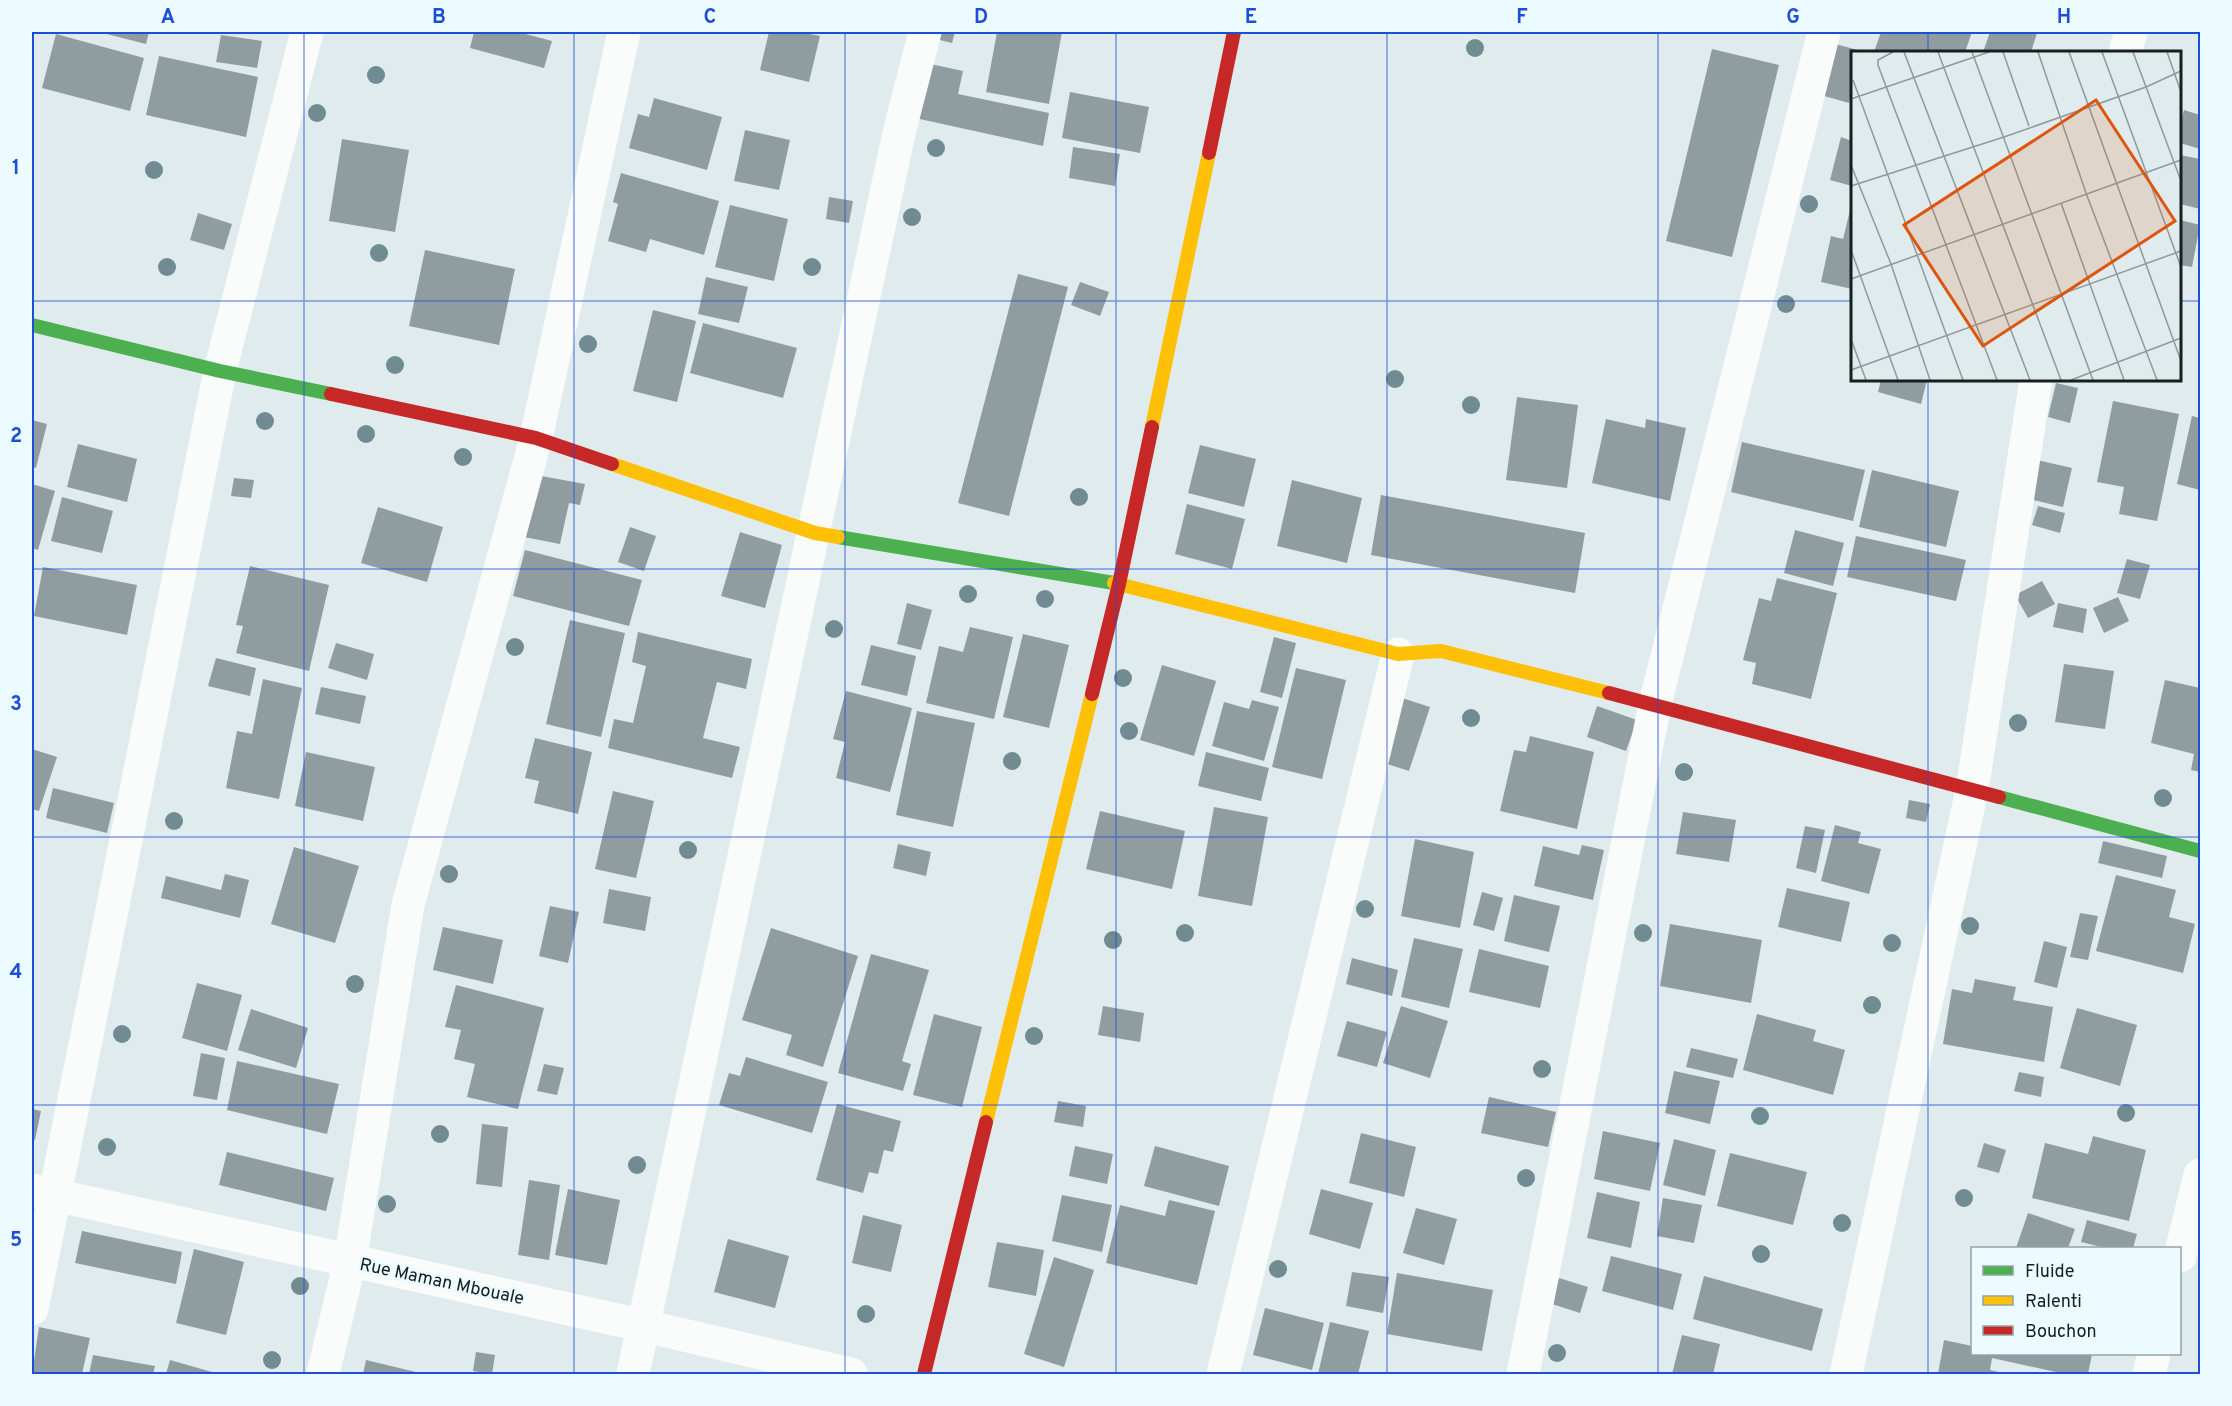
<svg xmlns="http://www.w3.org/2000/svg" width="2232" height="1406" font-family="Overpass,sans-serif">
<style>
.building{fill:#909da0}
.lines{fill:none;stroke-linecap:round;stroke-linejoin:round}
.street{stroke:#fafcfc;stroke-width:33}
.fast{stroke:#4caf50;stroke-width:14}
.slow{stroke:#ffc107;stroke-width:14}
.jam{stroke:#c62828;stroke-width:14}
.tree{fill:#708b91}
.grid{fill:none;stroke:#1d4ed8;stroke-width:1.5;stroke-opacity:0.55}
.labels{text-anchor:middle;stroke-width:6;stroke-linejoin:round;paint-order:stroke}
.street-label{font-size:18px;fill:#161e1f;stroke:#ebfbff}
.inset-road{fill:none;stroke:#8f999b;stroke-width:1.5}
.view{fill:#de560d;fill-opacity:0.15;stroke:#de560d;stroke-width:3}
.inset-edge{fill:none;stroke:#161e1f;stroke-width:3}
.neatline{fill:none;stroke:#1d4ed8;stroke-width:2}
.grid-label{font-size:20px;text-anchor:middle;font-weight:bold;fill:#1d4ed8}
</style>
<rect width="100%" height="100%" fill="#e0ebed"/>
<g class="building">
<polygon points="99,32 149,32 146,44"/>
<polygon points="474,32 518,32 552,41 544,68 470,48"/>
<polygon points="769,32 800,32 820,36 809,82 760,70"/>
<polygon points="933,32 955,32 952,43 932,38"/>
<polygon points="997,32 1062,32 1049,104 986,92"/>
<polygon points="1881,32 1972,32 1965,52 1874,52"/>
<polygon points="1990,32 2032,32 2037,33 2031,52 1983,52"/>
<polygon points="56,34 144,58 130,111 42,88"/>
<polygon points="221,35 262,41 257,68 216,62"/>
<polygon points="1832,43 1865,52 1852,52 1852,91 1849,103 1817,94"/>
<polygon points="1712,49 1779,65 1732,257 1666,241"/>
<polygon points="159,56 258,77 246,137 146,115"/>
<polygon points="926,63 963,71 958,94 1049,113 1043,146 915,118"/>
<polygon points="1070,92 1149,107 1140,153 1062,138"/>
<polygon points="654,98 722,117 707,170 629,148 638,114 649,117"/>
<polygon points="2184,110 2200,115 2200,149 2180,143 2180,125"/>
<polygon points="745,130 790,140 779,190 734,181"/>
<polygon points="1841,137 1852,141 1852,186 1830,180"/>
<polygon points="342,139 409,150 395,232 329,221"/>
<polygon points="1073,147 1120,154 1115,186 1069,178"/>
<polygon points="2180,155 2200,159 2200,209 2180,204"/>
<polygon points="621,173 719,201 704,255 650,239 646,252 608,241 618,204 613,202"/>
<polygon points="829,197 853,201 849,223 826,219"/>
<polygon points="1852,202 1852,289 1821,282 1831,236 1843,239"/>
<polygon points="730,205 788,219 774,281 715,267"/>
<polygon points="198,213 232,224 224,250 190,240"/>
<polygon points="2180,220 2200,225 2192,267 2180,265"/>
<polygon points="425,250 515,269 499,345 409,326"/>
<polygon points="1018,274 1068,287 1009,516 958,503"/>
<polygon points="706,277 748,287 739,323 698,314"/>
<polygon points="1080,282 1109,292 1100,316 1071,305"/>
<polygon points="653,310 696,321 677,402 633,391"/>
<polygon points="703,323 797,348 783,398 690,373"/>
<polygon points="1881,380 1927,380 1921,404 1878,392"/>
<polygon points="2056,383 2078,388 2070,423 2048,417"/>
<polygon points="1517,397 1578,405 1567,488 1506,480"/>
<polygon points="2113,401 2179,414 2157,521 2119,514 2124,487 2097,482"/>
<polygon points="2192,416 2200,418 2200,490 2177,484"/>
<polygon points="1606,419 1645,428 1646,419 1686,428 1670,501 1592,483"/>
<polygon points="32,420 47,424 36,468 32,467"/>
<polygon points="1742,442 1865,470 1853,521 1731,492"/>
<polygon points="78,444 137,459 127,502 67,487"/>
<polygon points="1200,445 1256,459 1244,507 1188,493"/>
<polygon points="2037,460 2072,468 2063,507 2029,499"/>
<polygon points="1872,470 1959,491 1946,547 1859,527"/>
<polygon points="536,475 585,484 580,505 569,503 560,544 524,537"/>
<polygon points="234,478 254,480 251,498 231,496"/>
<polygon points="1292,480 1362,498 1347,563 1277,546"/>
<polygon points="32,484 55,491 38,550 32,548"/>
<polygon points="1381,495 1585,533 1575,593 1371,555"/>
<polygon points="62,497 113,511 102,553 51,541"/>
<polygon points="1187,504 1245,519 1232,569 1175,554"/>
<polygon points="2038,506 2065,513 2060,533 2032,525"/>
<polygon points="378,507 443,527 427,582 361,563"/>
<polygon points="630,527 656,536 644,571 618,562"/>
<polygon points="1795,530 1844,543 1833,586 1784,573"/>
<polygon points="740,532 782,545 765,608 721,596"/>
<polygon points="1856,536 1966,560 1956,601 1847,577"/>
<polygon points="525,550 642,580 629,626 513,596"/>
<polygon points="2127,559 2150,565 2140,599 2117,593"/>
<polygon points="250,566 329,585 309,671 236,653 243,626 236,625"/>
<polygon points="43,567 137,585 127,635 34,616"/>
<polygon points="1777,578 1837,593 1811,699 1752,684 1756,663 1743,660 1759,598 1771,601"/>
<polygon points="2042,581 2055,604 2028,618 2015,595"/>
<polygon points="2118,597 2129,621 2104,633 2093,608"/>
<polygon points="907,603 932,610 921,650 897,644"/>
<polygon points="2058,603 2087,609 2083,633 2053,627"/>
<polygon points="570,620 625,633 601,737 546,724"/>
<polygon points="970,627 1013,637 994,719 926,703 939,646 963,652"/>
<polygon points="638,632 752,659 746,689 717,682 703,738 740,747 732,778 608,748 614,719 633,723 646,666 632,662"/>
<polygon points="1023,634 1069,645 1049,728 1003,717"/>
<polygon points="1274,637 1296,643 1282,698 1260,692"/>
<polygon points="336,643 374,654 367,680 328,668"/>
<polygon points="871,645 916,656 907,696 861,685"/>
<polygon points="216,658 256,668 250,696 208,686"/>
<polygon points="2064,664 2114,671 2105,729 2055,722"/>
<polygon points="1162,665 1216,681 1194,756 1140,740"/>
<polygon points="1296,668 1346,680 1322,779 1272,767"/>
<polygon points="263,679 302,688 279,799 226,788 237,731 252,734"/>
<polygon points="2165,680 2200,688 2200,772 2191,770 2194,754 2151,743"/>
<polygon points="321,687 366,696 360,724 315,714"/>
<polygon points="846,691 912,708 890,792 836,778 845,742 833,739"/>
<polygon points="1402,698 1430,707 1409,771 1381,762"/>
<polygon points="1252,700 1279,707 1264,761 1212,746 1224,702 1249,709"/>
<polygon points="1597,706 1637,720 1626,751 1587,737"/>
<polygon points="917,711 975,723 953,827 896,815"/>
<polygon points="1530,736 1594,752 1577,829 1500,811 1514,750 1526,752"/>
<polygon points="535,738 592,752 578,814 534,803 539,781 525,778"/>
<polygon points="32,749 57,757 39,811 32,809"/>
<polygon points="306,752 375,767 363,821 295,806"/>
<polygon points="1206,752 1269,768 1261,801 1198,786"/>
<polygon points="53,788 114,803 107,833 46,818"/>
<polygon points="613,791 654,801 636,878 595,869"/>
<polygon points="1909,800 1930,804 1926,822 1906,818"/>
<polygon points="1214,807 1268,817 1252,906 1198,896"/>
<polygon points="1100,811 1185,831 1172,889 1086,869"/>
<polygon points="1683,812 1736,820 1729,862 1676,854"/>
<polygon points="1835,825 1861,832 1858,843 1881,849 1869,894 1821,881"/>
<polygon points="1805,826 1825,830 1816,873 1796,868"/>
<polygon points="1415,839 1474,852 1460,928 1401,916"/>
<polygon points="2103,841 2167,856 2162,878 2098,863"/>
<polygon points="898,844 931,852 926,876 893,868"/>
<polygon points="1582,845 1604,850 1593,900 1534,886 1543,846 1579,855"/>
<polygon points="294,847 359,866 335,943 271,924"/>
<polygon points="225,874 249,880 240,918 161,898 166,876 221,890"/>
<polygon points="2116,875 2176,890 2169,917 2195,924 2183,973 2096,951"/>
<polygon points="1787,888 1850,902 1841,942 1778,927"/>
<polygon points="609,889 651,897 645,931 603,923"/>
<polygon points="1482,892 1503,898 1494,931 1473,925"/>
<polygon points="1514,895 1560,906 1549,952 1504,941"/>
<polygon points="550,906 579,912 568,963 539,956"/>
<polygon points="2080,913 2098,916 2088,960 2070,957"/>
<polygon points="1670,924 1762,940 1751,1003 1660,986"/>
<polygon points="443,927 503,940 493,984 433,970"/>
<polygon points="771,928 858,956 823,1067 786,1055 792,1035 742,1020"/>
<polygon points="1414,938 1463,949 1449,1008 1401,997"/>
<polygon points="2044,941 2067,947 2057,988 2034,982"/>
<polygon points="1479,949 1549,966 1540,1008 1469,992"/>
<polygon points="871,954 929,970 902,1061 911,1064 903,1091 838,1073"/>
<polygon points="1352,958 1398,970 1392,996 1346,984"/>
<polygon points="1975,979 2016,987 2013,1000 2053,1007 2044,1062 1943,1044 1952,989 1972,993"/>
<polygon points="197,983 242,995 227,1051 182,1038"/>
<polygon points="456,985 544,1008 518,1109 467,1097 475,1064 454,1059 461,1030 445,1027"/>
<polygon points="1103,1006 1144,1013 1140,1042 1098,1035"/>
<polygon points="1401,1006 1448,1021 1430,1078 1383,1063"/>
<polygon points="2077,1008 2137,1025 2120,1086 2060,1068"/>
<polygon points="251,1009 308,1028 296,1068 238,1050"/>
<polygon points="934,1014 982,1027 962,1107 913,1095"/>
<polygon points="1757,1014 1816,1030 1813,1041 1845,1050 1833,1095 1743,1070"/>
<polygon points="1347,1021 1387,1032 1377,1067 1337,1056"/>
<polygon points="1691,1048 1738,1059 1733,1078 1686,1067"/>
<polygon points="201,1053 225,1058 217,1100 193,1096"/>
<polygon points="746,1057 828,1082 812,1133 719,1105 729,1073 740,1076"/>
<polygon points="237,1061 339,1084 327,1134 227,1110"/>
<polygon points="544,1064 564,1068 557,1095 537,1091"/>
<polygon points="1674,1071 1720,1081 1710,1124 1665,1113"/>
<polygon points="2019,1072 2044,1077 2041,1097 2014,1091"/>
<polygon points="1489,1097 1556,1112 1548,1147 1481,1133"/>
<polygon points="1058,1101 1086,1106 1083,1127 1054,1122"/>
<polygon points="837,1104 901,1121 893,1152 884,1150 878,1174 869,1172 863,1193 816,1180"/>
<polygon points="32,1109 41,1111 35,1140 32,1139"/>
<polygon points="482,1124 508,1127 502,1187 476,1184"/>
<polygon points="1603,1131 1660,1143 1650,1191 1594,1179"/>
<polygon points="1361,1133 1416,1147 1404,1197 1349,1183"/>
<polygon points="2093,1136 2146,1150 2129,1221 2032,1198 2045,1143 2088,1154"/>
<polygon points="1674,1139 1716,1150 1705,1196 1663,1185"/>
<polygon points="1984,1143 2006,1150 1999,1173 1977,1167"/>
<polygon points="1075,1146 1113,1154 1107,1184 1069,1176"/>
<polygon points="1155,1146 1229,1166 1219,1206 1144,1186"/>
<polygon points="227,1152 334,1178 326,1211 219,1185"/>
<polygon points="1730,1153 1807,1172 1793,1225 1717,1206"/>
<polygon points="529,1180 560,1185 549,1260 518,1255"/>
<polygon points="568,1189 620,1200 607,1265 555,1255"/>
<polygon points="1321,1189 1373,1203 1360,1249 1309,1234"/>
<polygon points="1597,1192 1640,1202 1631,1248 1587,1238"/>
<polygon points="1062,1195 1112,1205 1102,1252 1052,1241"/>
<polygon points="1663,1198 1702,1205 1694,1243 1657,1236"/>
<polygon points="1169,1200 1215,1211 1197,1285 1106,1263 1120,1205 1165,1216"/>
<polygon points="1416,1208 1457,1219 1444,1265 1403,1253"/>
<polygon points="2028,1213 2075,1229 2068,1248 2016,1248"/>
<polygon points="863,1215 902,1225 891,1272 852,1263"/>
<polygon points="2087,1220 2137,1234 2133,1248 2105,1248 2081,1242"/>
<polygon points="82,1231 182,1252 176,1284 75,1263"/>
<polygon points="728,1239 789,1256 775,1308 714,1292"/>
<polygon points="997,1242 1044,1250 1036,1296 988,1287"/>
<polygon points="194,1249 244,1262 226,1335 176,1323"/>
<polygon points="1611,1256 1682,1274 1673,1310 1602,1291"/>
<polygon points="1054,1257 1094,1270 1064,1367 1024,1354"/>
<polygon points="1352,1272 1389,1277 1383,1313 1346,1306"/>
<polygon points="1397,1273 1493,1290 1482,1351 1387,1334"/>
<polygon points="1704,1276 1823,1309 1812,1351 1693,1319"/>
<polygon points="1559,1278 1588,1287 1580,1313 1552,1304"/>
<polygon points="1265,1308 1324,1323 1312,1370 1253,1355"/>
<polygon points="1330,1322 1369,1331 1358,1374 1318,1374"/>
<polygon points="39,1327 90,1338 82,1374 32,1374"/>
<polygon points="1682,1335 1720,1344 1713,1374 1672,1374"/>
<polygon points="1944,1340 1972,1346 1972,1354 2092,1354 2088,1374 2065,1374 1992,1358 1990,1370 2007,1374 1938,1374"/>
<polygon points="476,1352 495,1355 492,1374 473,1371"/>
<polygon points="93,1355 155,1366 153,1374 89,1374"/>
<polygon points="170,1360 219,1374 166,1374"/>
<polygon points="366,1360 416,1372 416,1374 363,1374"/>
</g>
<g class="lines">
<g class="street">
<polyline points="2125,52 2131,32"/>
<polyline points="32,1190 645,1326 851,1374"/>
<polyline points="2180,1256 2200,1175"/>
<polyline points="32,1309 220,371 307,32"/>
<polyline points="323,1374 350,1261 408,905 536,438 624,32"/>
<polyline points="633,1374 899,133 925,32"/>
<polyline points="1223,1374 1398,654"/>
<polyline points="1523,1374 1655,704 1824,32"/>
<polyline points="1846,1374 1972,790 2036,380"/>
<polyline points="2149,1374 2154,1354"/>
</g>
<g class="fast">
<polyline points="32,325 220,371 331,394"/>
<polyline points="838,537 1114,583"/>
<polyline points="1999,797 2200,851"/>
</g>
<g class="slow">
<polyline points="1152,427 1209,153"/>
<polyline points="612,464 815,533 838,537"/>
<polyline points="1114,583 1398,654 1441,651 1609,693"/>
<polyline points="986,1122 1092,694"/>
</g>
<g class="jam">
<polyline points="1209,153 1234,32"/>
<polyline points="331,394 536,438 612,464"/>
<polyline points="1609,693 1999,797"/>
<polyline points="1092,694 1119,584 1152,427"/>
<polyline points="924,1374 986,1122"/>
</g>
</g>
<g class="tree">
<circle cx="1475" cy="48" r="9"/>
<circle cx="376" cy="75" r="9"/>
<circle cx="317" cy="113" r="9"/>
<circle cx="936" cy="148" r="9"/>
<circle cx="154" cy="170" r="9"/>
<circle cx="1809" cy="204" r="9"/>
<circle cx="912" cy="217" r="9"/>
<circle cx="379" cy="253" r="9"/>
<circle cx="167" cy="267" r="9"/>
<circle cx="812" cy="267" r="9"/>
<circle cx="1786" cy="304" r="9"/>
<circle cx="588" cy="344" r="9"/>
<circle cx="395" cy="365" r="9"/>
<circle cx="1395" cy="379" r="9"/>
<circle cx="1471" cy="405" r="9"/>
<circle cx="265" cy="421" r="9"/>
<circle cx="366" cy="434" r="9"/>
<circle cx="463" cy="457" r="9"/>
<circle cx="1079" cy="497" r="9"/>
<circle cx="968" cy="594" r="9"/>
<circle cx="1045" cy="599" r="9"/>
<circle cx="834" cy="629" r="9"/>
<circle cx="515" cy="647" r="9"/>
<circle cx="1123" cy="678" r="9"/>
<circle cx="1471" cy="718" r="9"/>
<circle cx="2018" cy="723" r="9"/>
<circle cx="1129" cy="731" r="9"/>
<circle cx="1012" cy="761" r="9"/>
<circle cx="1684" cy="772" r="9"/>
<circle cx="2163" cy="798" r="9"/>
<circle cx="174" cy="821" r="9"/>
<circle cx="688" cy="850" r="9"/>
<circle cx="449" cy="874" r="9"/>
<circle cx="1365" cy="909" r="9"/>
<circle cx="1970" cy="926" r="9"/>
<circle cx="1185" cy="933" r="9"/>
<circle cx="1643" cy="933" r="9"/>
<circle cx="1113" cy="940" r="9"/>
<circle cx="1892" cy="943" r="9"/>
<circle cx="355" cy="984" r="9"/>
<circle cx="1872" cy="1005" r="9"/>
<circle cx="122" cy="1034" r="9"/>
<circle cx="1034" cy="1036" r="9"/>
<circle cx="1542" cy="1069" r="9"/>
<circle cx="2126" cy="1113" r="9"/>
<circle cx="1760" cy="1116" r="9"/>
<circle cx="440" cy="1134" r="9"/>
<circle cx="107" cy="1147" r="9"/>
<circle cx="637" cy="1165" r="9"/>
<circle cx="1526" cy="1178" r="9"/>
<circle cx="1964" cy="1198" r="9"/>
<circle cx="387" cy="1204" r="9"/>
<circle cx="1842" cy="1223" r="9"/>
<circle cx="1761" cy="1254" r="9"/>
<circle cx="1278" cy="1269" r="9"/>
<circle cx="300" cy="1286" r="9"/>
<circle cx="866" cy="1314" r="9"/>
<circle cx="1557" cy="1353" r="9"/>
<circle cx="272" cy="1360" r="9"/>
</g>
<path class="grid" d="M304,32v1342M574,32v1342M845,32v1342M1116,32v1342M1387,32v1342M1658,32v1342M1928,32v20M32,301h1820M2180,301h20M1928,380v994M32,569h2168M32,837h2168M32,1105h2168"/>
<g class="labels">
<g class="street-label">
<text transform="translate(442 1281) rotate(12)" y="6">Rue Maman Mbouale</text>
</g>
</g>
<g transform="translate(1851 51)">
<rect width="330" height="330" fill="#e0ebed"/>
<path class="inset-road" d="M42,1l-15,8v5l119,315M53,1l126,328M87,1l123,328M121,1l121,328M152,1l26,74M187,1l48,141 71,187M218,1l112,309M251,1l79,215M282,1l48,129M316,1l14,40M2,29l110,300M0,48l138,-47M0,114l40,99 39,116M0,135l153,-49 142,-50 35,-16M210,152l63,177M0,199l47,130M0,228l330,-119M0,288l15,41M0,319l330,-119M220,329l110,-42"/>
<path class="view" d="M245,49l79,121 -192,125 -79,-121z"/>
<rect width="330" height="330" class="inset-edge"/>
</g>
<rect width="2232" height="1406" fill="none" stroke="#ebfbff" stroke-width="66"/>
<rect x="1971" y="1247" width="210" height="108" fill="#ebfbff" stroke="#96a3a5" stroke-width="1.5"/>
<rect x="1983" y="1266" width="30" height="9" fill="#4caf50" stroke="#96a3a5" stroke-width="1.5"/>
<text x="2025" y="1277" font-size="18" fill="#161e1f">Fluide</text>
<rect x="1983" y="1296" width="30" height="9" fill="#ffc107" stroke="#96a3a5" stroke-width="1.5"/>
<text x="2025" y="1307" font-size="18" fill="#161e1f">Ralenti</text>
<rect x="1983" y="1326" width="30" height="9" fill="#c62828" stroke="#96a3a5" stroke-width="1.5"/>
<text x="2025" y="1337" font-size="18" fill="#161e1f">Bouchon</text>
<rect x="33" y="33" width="2166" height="1340" class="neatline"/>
<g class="grid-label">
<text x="168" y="23">A</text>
<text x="439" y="23">B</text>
<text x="710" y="23">C</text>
<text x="981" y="23">D</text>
<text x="1251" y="23">E</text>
<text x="1522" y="23">F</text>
<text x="1793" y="23">G</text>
<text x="2064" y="23">H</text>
<text x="16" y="174">1</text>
<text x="16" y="442">2</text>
<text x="16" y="710">3</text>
<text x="16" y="978">4</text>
<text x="16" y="1246">5</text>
</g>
</svg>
